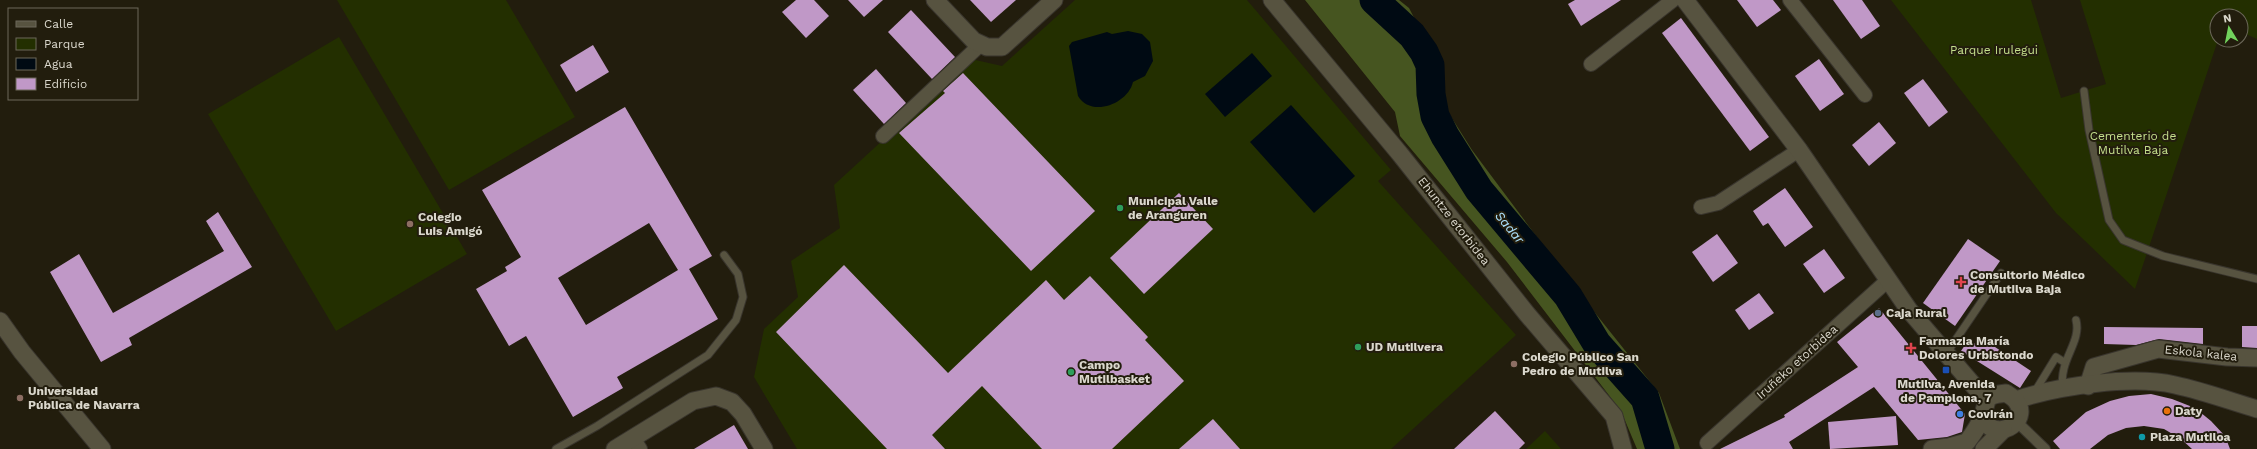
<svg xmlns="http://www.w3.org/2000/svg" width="2257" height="449" font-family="'Work Sans',sans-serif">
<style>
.green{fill:#232f00}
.forest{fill:#465520}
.water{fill:#000a13}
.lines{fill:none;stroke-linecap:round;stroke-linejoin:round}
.river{stroke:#000a13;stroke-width:29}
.building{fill:#c098c7;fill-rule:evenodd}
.service-casing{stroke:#39352d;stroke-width:9}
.pedestrian-casing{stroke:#39352d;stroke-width:12}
.minor-casing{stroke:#39352d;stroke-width:16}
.tertiary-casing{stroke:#39352d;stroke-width:19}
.service{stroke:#575340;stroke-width:7}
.pedestrian{stroke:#575340;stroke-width:10}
.minor{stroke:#575340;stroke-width:14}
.tertiary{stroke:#575340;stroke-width:17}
.leisure-dot{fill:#2e9e5b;stroke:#221d0d;stroke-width:1.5}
.education-dot{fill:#8d6e63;stroke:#221d0d;stroke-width:1.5}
.health-dot{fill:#e0444e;stroke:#221d0d;stroke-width:1.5}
.service-dot{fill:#5c6f8a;stroke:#221d0d;stroke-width:1.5}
.transit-dot{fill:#1a4fb4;stroke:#221d0d;stroke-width:1.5}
.food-dot{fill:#e8710a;stroke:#221d0d;stroke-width:1.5}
.shop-dot{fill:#3f7fe0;stroke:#221d0d;stroke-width:1.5}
.culture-dot{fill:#0f9aa8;stroke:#221d0d;stroke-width:1.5}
.labels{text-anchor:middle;stroke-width:4;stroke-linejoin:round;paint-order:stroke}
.park-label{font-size:12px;fill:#c5df8d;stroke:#221d0d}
.poi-label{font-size:12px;font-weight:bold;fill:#dbd8cd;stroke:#221d0d;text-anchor:start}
.street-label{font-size:12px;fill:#dbd8cd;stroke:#221d0d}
.water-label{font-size:13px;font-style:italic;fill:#ace0fc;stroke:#221d0d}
</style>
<rect width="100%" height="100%" fill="#221d0d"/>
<g class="green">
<polygon points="337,0 506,0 575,117 449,190"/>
<polygon points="1075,0 1247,0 1391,170 1378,181 1516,335 1391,449 797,449 754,377 764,329 798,297 791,261 840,228 834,185 971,59 1002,66"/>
<polygon points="1891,0 2031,0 2061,98 2106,84 2080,0 2257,0 2257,39 2241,32 2241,16 2217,16 2218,40 2135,289 2056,213"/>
<polygon points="339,37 467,254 336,331 208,114"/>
<polygon points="1545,431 1561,449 1526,449"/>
</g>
<polygon class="forest" points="1305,0 1399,0 1409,8 1436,60 1438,96 1472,150 1572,284 1659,393 1680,449 1637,449 1621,411 1507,262 1400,136 1395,112"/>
<g class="water">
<path d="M1128,31l14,3 8,8 3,19 -8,15 -12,6c-5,22 -42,36 -55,14l-9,-50 3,-4 35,-10 5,2z"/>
<polygon points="1252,53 1272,76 1225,117 1205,94"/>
<polygon points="1291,105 1355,176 1314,213 1250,142"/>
</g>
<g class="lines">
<polyline class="river" points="1374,0 1412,35 1424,52 1430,65 1431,94 1435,116 1445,136 1479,190 1568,296 1597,344 1645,398 1660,449"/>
</g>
<g class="building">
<polygon points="796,0 814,0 829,16 806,38 782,12"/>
<polygon points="848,0 883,0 864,17"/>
<polygon points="970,0 1016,0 991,22"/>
<polygon points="1575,0 1621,0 1581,26 1568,4"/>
<polygon points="1737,0 1773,0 1781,10 1757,27"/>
<polygon points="1833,0 1862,0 1880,26 1861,39"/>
<polygon points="911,10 955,57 932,79 888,32"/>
<polygon points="1681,18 1769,137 1750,151 1662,33"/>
<polygon points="593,45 609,72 576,92 560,65"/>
<polygon points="1819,59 1844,94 1820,111 1795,76"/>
<polygon points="876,69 906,103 884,124 853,90"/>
<polygon points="963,73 1095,211 1031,271 899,133 945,93 943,91"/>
<polygon points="1923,79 1948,112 1929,127 1904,93"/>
<path d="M625,107l87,149 -23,13 29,50 -101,58 6,11 -50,29 -47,-81 -17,10 -33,-57 31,-18 -2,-4 16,-10 -39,-67zM649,223l29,47 -92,55 -28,-47z"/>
<polygon points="1879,122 1896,143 1869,166 1852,145"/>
<polygon points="1785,188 1813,227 1785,247 1768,223 1763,226 1753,211"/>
<polygon points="1179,193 1213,229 1144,294 1110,258"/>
<polygon points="218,212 252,267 129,338 132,345 101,362 50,272 79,254 113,313 224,251 206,221"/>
<polygon points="1717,234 1738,263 1713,282 1692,252"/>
<polygon points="1968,239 2000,261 1955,326 1923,303"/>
<polygon points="1824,249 1845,278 1824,293 1803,264"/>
<polygon points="844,265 948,373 1046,280 1064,300 1090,276 1148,337 1145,340 1184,381 1112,449 1042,449 982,386 932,435 945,449 887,449 776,332"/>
<polygon points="1759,293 1774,313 1749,330 1735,310"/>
<polygon points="1879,308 1965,414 1962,432 1947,437 1918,440 1874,387 1789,442 1793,449 1720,449 1785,417 1784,415 1858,367 1837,342"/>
<polygon points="2242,326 2257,326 2257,348 2242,347"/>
<polygon points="2104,327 2203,328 2203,344 2159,339 2136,345 2104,344"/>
<polygon points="1969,339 1978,346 1983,339 2031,371 2020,388 1961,351"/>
<polygon points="2151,394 2172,399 2195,408 2211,421 2225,436 2230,449 2192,449 2181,439 2164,429 2144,426 2126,428 2108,435 2090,449 2060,449 2053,441 2086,412 2110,401 2129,396"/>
<polygon points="1495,411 1525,443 1519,449 1454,449"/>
<polygon points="1896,416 1898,445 1830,449 1828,422"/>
<polygon points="1213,419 1240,449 1179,449"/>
<polygon points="734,425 748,449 694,449"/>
</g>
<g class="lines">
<g class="service-casing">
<g id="service">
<polyline points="2084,91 2089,130 2109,220 2123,240 2163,256 2257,279"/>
<polyline points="1946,354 2001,273"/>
<path d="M2063,389c-5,-29 19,-46 13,-69"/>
<polyline points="2034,393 2056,357 2064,362"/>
<polyline points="556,449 597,426 708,355 736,320 743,297 738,274 724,255"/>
</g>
</g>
<g class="pedestrian-casing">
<polyline id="pedestrian" points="2017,422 2045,449"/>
</g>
<g class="minor-casing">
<g id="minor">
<polyline points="1790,0 1865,95"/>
<polyline points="1591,64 1673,0"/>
<polyline points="883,136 980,45"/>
<polyline points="1701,207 1718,203 1799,150"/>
<polyline points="633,438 640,449"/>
<polyline points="1707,443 1887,281"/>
</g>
</g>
<g class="tertiary-casing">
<g id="tertiary">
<polyline points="935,0 974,41 987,47 1002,47 1054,0"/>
<polyline points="1272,0 1400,154 1527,314 1614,416 1623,449"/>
<polyline points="1685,0 1799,150 1909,310 1986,400"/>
<polyline points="0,321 22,352 102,449"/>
<polyline points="2088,386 2094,367 2158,349 2227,357 2257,358"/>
<path d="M2016,400c42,-14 116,-25 159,-15 28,6 55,16 82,24"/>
<polyline points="615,449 693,401 716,396 732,402 743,414 764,449"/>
<path d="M1932,449l17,-2 18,-5c6,-8 12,-16 15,-25 7,-19 1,-21 24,-24 3,2 8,5 10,8 13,16 -9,36 -26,26 -3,-2 -5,-7 -8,-10"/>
<polyline points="1984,449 2003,430"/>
</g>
</g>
<use href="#service" class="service"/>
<use href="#pedestrian" class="pedestrian"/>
<use href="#minor" class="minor"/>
<use href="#tertiary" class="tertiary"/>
</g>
<g class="leisure-dot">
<circle cx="1120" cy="208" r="4"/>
<circle cx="1358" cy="347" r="4"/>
<circle cx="1071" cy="372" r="4"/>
</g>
<g class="education-dot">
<circle cx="410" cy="224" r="4"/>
<circle cx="1514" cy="364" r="4"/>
<circle cx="20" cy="398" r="4"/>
</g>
<g class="health-dot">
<path d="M1959 276h4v4h4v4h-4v4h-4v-4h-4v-4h4z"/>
<path d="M1909 342h4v4h4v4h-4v4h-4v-4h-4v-4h4z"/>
</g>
<circle class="service-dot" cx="1878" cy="313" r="4"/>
<rect class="transit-dot" x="1942" y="366" width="8" height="8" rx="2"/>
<circle class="food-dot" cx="2167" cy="411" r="4"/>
<circle class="shop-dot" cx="1960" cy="414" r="4"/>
<circle class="culture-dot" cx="2142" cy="437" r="4"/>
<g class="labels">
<g class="park-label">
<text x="1994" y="54">Parque Irulegui</text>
<text x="2133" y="140">Cementerio de<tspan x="2133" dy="14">Mutilva Baja</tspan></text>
</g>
<g class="poi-label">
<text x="1128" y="205">Municipal Valle<tspan x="1128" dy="14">de Aranguren</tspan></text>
<text x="418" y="221">Colegio<tspan x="418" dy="14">Luis Amigó</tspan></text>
<text x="1970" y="279">Consultorio Médico<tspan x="1970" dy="14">de Mutilva Baja</tspan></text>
<text x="1886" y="317">Caja Rural</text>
<text x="1919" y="345">Farmazia María<tspan x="1919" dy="14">Dolores Urbistondo</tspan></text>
<text x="1366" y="351">UD Mutilvera</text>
<text x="1522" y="361">Colegio Público San<tspan x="1522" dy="14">Pedro de Mutilva</tspan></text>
<text x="1079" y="369">Campo<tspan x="1079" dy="14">Mutilbasket</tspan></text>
<text x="1946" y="388" text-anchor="middle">Mutilva, Avenida<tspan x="1946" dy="14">de Pamplona, 7</tspan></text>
<text x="28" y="395">Universidad<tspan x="28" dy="14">Pública de Navarra</tspan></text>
<text x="2175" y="415">Daty</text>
<text x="1968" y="418">Covirán</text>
<text x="2150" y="441">Plaza Mutiloa</text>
</g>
<g class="street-label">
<text transform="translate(1454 221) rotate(52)" y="4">Ehuntze etorbidea</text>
<text transform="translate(2201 353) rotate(6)" y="4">Eskola kalea</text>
<text transform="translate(1797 362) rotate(-42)" y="4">Iruñeko etorbidea</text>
</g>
<g class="water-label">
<text transform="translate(1510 227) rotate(50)" y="5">Sadar</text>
</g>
</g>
<rect x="8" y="8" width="130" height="92" fill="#221d0d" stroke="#6c685a"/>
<rect x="16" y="21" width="20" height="6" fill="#575340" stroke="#6c685a"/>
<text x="44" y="28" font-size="12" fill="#dbd8cd">Calle</text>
<rect x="16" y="38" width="20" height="12" fill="#232f00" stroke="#6c685a"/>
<text x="44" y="48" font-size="12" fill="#dbd8cd">Parque</text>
<rect x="16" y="58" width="20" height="12" fill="#000a13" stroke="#6c685a"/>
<text x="44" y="68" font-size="12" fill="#dbd8cd">Agua</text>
<rect x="16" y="78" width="20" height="12" fill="#c098c7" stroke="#6c685a"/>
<text x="44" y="88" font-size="12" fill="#dbd8cd">Edificio</text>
<g transform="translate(2229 28) rotate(350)"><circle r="19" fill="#221d0d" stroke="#6c685a"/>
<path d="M0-3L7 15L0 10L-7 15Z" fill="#72d25d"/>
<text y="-6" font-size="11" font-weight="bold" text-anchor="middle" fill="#dbd8cd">N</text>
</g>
</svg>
